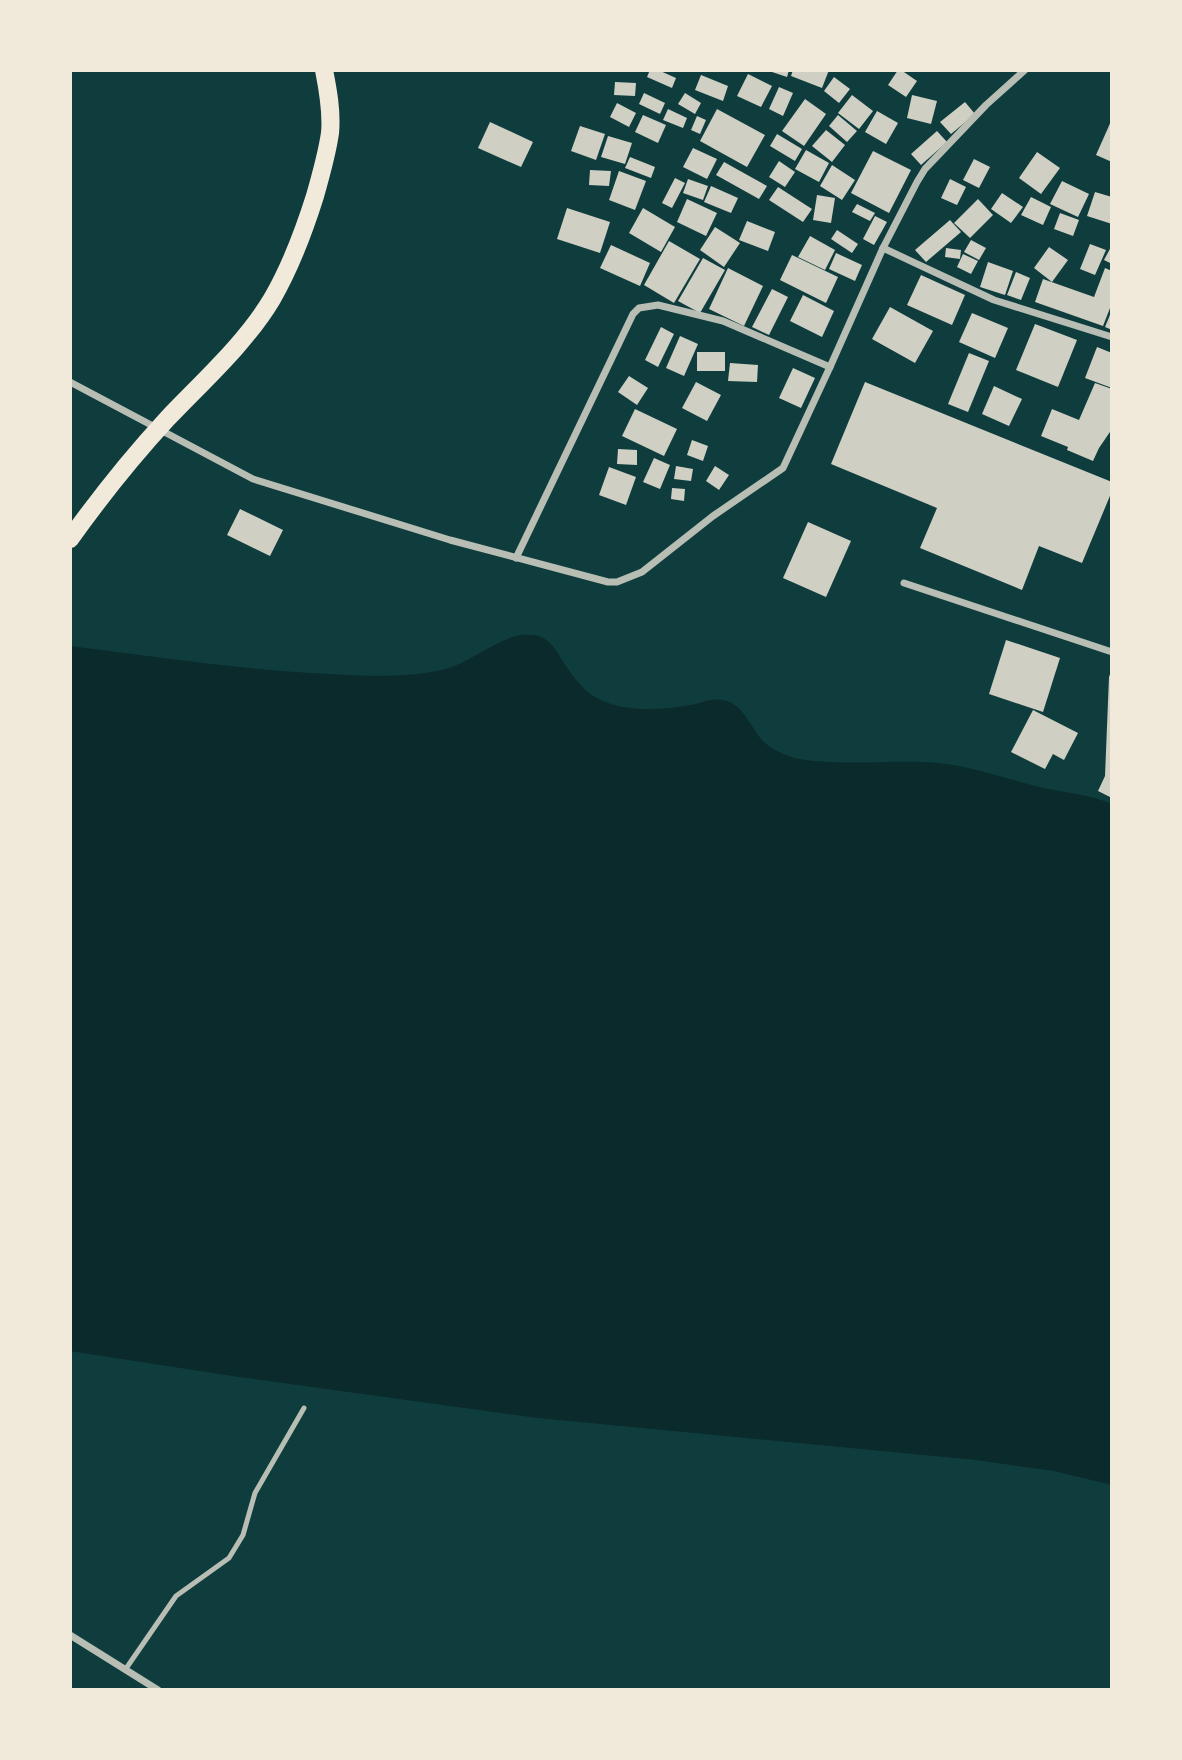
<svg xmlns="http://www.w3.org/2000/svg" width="1182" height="1760" font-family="'Exo 2',sans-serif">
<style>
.water{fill:#0a2a2b}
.building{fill:#cfcfc3}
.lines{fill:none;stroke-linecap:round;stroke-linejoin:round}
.service{stroke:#b8beb3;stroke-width:5}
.minor{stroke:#b8beb3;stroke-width:7}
.primary{stroke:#f1e9da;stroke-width:18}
</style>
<rect width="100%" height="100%" fill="#0f3d3e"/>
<path class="water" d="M520,635c7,0 14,-1 21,2 11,5 15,13 21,23 9,14 20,30 35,38 27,15 65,12 94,7 11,-2 20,-7 31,-5 21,3 28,26 40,40 6,7 18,13 27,16 13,5 28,5 42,6 35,2 71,-2 106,1 36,3 68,16 103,24 24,6 49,7 72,17v681l-58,-14 -78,-11 -438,-42 -299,-41 -169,-26v-705c87,11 173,24 260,28 37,2 75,4 112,-4 28,-7 51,-29 78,-35z"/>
<g class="building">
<polygon points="650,70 658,70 676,78 672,88 647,77"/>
<polygon points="766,70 789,70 787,77"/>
<polygon points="793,70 829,70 822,88 791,76"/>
<polygon points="898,70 901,70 917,81 906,97 888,85"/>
<polygon points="748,74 772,86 761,107 737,96"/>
<polygon points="701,75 728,86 723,101 695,90"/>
<polygon points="834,77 850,89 839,103 824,91"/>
<polygon points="615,82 636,83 635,96 614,95"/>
<polygon points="779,87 793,93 783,116 769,109"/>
<polygon points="644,93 665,103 660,114 639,104"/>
<polygon points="685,93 701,103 695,114 678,104"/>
<polygon points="852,95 873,111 859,129 838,113"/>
<polygon points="912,95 937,101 931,124 907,118"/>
<polygon points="805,99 826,114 804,146 782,131"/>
<polygon points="965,102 975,114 951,134 940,122"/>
<polygon points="617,103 636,113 629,127 610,117"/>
<polygon points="668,109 687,118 683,128 663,120"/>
<polygon points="717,109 765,135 747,167 700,141"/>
<polygon points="877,111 898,123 886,144 865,132"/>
<polygon points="643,115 666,125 658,143 635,132"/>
<polygon points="838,115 857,131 847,142 829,126"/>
<polygon points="697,116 706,120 700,134 691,130"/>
<polygon points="1112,119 1112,162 1096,155"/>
<polygon points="490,122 533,142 521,167 478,148"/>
<polygon points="580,126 605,134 596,160 571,151"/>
<polygon points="826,130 845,145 832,162 812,146"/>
<polygon points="937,131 947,142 921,165 911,154"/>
<polygon points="777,134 802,149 795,161 770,146"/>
<polygon points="608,136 632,143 625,164 601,157"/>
<polygon points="693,148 717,159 707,179 683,167"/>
<polygon points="806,150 829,163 819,182 795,169"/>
<polygon points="873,151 911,170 889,213 851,193"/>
<polygon points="1037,152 1060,168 1041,194 1019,178"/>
<polygon points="630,157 655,167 651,178 625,168"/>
<polygon points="974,159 990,167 979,188 963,180"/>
<polygon points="779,161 795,172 785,187 769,177"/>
<polygon points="724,162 767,186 759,199 716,175"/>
<polygon points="832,165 855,180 842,200 820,186"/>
<polygon points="590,170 611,171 609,186 589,185"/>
<polygon points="619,171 646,181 635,210 609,200"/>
<polygon points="675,178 685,183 672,208 662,203"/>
<polygon points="688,179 708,186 703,200 683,193"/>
<polygon points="950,179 966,187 957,205 941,198"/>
<polygon points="1062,181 1089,194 1078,217 1050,204"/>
<polygon points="711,186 738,198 731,213 704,202"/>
<polygon points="778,187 812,209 803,222 769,200"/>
<polygon points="1095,192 1112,197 1112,224 1087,216"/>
<polygon points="1002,193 1023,207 1011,223 991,209"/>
<polygon points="817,195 835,198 831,223 813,220"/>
<polygon points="1031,197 1051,207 1043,225 1021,215"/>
<polygon points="687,199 717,213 706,236 677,222"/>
<polygon points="978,199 993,215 970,238 954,223"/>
<polygon points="857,204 875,213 870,221 852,212"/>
<polygon points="567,208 610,222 600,253 557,239"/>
<polygon points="643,208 675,227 661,252 629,233"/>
<polygon points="1060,213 1079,220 1073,236 1054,229"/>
<polygon points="875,216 887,222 874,245 863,239"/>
<polygon points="950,220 961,232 926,262 915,250"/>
<polygon points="747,221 775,232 768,251 739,240"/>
<polygon points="715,227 740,243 724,267 700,250"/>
<polygon points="837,230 858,244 852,253 831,239"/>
<polygon points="810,236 835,250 825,270 798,257"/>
<polygon points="971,240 986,248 979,260 964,252"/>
<polygon points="669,241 700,259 674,303 644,285"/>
<polygon points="1090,244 1106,250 1095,275 1080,269"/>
<polygon points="611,245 650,263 640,286 600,268"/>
<polygon points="1112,245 1112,264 1104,260"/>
<polygon points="1049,247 1068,260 1052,282 1034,268"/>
<polygon points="946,248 961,250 960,259 945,257"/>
<polygon points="836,253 862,265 855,281 829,269"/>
<polygon points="963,254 978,261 971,274 957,267"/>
<polygon points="792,255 838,277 826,303 780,280"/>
<polygon points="703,258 725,270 700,313 678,301"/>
<polygon points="988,262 1013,271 1005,295 980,287"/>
<polygon points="728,268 763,286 744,326 709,309"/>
<polygon points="1105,268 1112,271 1112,303 1103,326 1035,302 1043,279 1094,297"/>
<polygon points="1016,272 1030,278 1021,300 1007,295"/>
<polygon points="921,275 965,295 952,325 907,305"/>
<polygon points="772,289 788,297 769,335 752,327"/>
<polygon points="803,295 834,311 822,337 790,321"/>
<polygon points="890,307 933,331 915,363 872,339"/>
<polygon points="1112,310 1112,330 1105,327"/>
<polygon points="972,313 1008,328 995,358 959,342"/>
<polygon points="1035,324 1077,340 1058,387 1016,370"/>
<polygon points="661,327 674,334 658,367 645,360"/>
<polygon points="680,336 698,344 684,376 666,368"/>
<polygon points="1097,347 1112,353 1112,388 1085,378"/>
<rect x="697" y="352" width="28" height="19"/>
<polygon points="969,353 989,361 968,412 948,404"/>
<polygon points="730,363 758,365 757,382 728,381"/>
<polygon points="793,368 815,378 801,408 779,398"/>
<polygon points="629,376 648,388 637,405 618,392"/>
<polygon points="696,382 721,395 707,421 682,408"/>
<polygon points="865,382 1112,482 1112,491 1082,563 1039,546 1022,590 920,548 937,508 831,464"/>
<polygon points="1095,383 1112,389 1112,429 1099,448 1093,461 1067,450 1068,447 1041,436 1052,409 1079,420"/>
<polygon points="994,386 1022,399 1009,426 982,414"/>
<polygon points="635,409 677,429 664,456 622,436"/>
<polygon points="692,440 708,446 703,461 687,455"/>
<polygon points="618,449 637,450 637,465 617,464"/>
<polygon points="654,458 670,465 660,489 643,482"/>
<polygon points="676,466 693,469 691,481 674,479"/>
<polygon points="715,466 729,475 719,490 706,481"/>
<polygon points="609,467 636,477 626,505 599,495"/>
<polygon points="672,488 685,489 684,501 671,499"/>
<polygon points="240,509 283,530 270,556 227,535"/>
<polygon points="808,522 851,541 826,597 783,578"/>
<polygon points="1006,640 1060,658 1043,712 989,694"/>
<polygon points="1112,669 1112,798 1098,791 1105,776 1109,677"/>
<polygon points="1033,710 1078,733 1064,760 1053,754 1045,769 1011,752"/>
</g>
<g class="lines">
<polyline class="service" points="125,1670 176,1596 229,1558 243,1535 255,1493 304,1408"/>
<g class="minor">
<polyline points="883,248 994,300 1112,337"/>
<polyline points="70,382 253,479 450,540 608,582 617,582 642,572 713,516 783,468 830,367 883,248 917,182 925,169 986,105 1025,70"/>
<polyline points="516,558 633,314 639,308 658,305 723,321 830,367"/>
<polyline points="904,583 1112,652"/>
<polyline points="70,1635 158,1690"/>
</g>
<path class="primary" d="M70,539c30,-42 62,-82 97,-120 36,-38 78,-75 105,-120 19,-33 32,-68 43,-103 6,-21 12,-42 15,-63 2,-21 -2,-43 -6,-63"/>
</g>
<rect width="1182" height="1760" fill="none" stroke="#f1e9da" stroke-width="144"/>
</svg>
